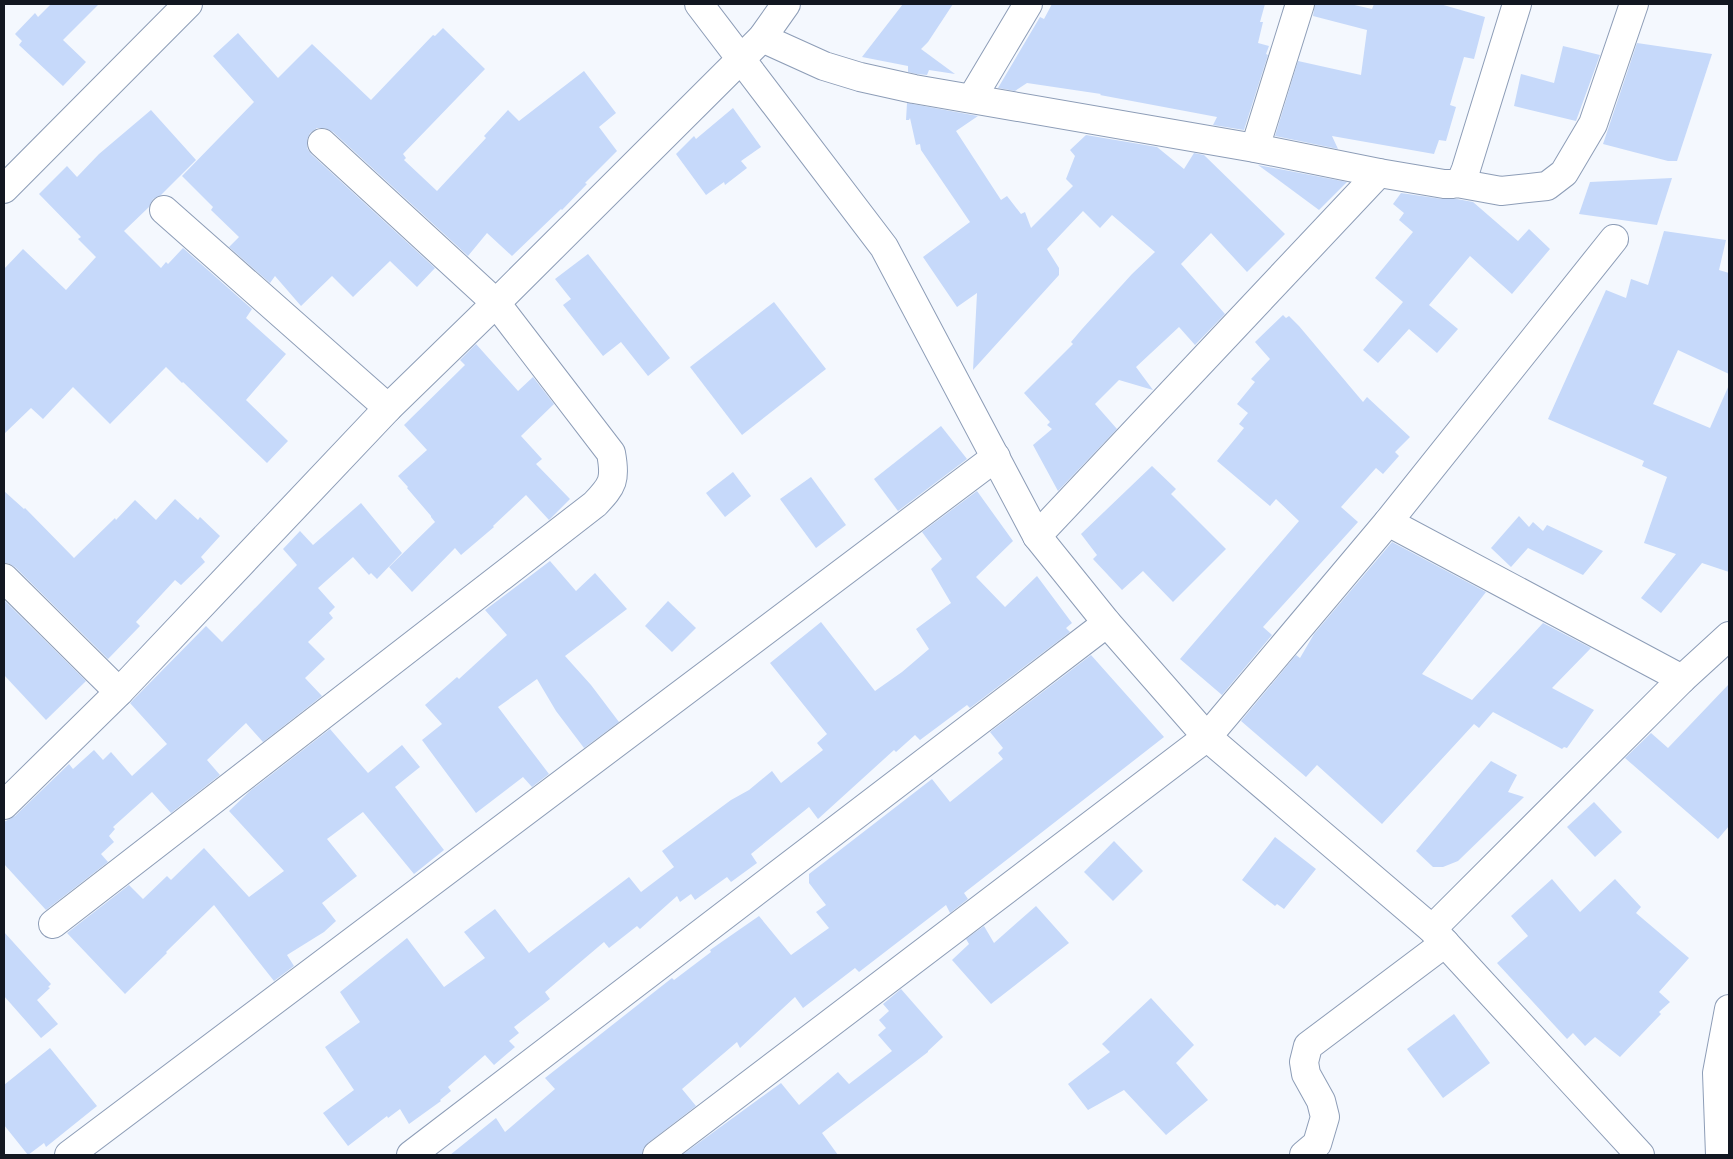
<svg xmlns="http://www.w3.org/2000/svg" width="1733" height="1159" font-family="Inter,sans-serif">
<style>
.building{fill:#c6d9fa}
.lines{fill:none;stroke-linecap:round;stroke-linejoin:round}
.minor-casing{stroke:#8d9db7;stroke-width:30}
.minor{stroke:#fff;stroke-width:28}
</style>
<rect width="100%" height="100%" fill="#f4f8fe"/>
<g class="building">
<polygon points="51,4 99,4 63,40 86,62 63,86 19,45 22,41 15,34 35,13 38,17"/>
<polygon points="903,4 953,4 928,42 921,49 955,74 929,70 927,75 917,74 908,72 908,66 862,57"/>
<polygon points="1052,4 1265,4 1260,22 1263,22 1258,43 1269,46 1266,54 1268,55 1244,130 1213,125 1217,117 1100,95 1101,94 1027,83 1015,91 998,88 1040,17 1044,19"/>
<polygon points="1315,4 1350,4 1372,9 1374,4 1440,4 1485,17 1474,59 1464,57 1450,105 1456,107 1446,141 1439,140 1434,154 1332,136 1338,149 1275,136 1298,61 1361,75 1367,30 1313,16"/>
<polygon points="443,28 485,69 403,154 406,158 404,160 437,191 486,138 484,136 508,110 519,121 584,71 616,113 599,127 617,151 585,183 587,184 562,210 561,209 512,256 487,233 468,256 333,132 325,128 317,128 310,133 307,140 307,148 311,154 435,268 417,287 390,261 353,297 332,276 301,306 275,276 270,283 229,247 239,237 211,210 213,207 182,176 254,102 213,56 238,33 278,78 312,44 371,100 433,35 435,36"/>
<polygon points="1637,43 1712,54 1677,161 1668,161 1603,144"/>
<polygon points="1563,46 1600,55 1576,121 1514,106 1521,74 1554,83"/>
<polygon points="907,103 978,116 956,131 1001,200 1007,196 1021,214 1025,212 1031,228 1073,186 1066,179 1075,156 1070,150 1086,135 1157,147 1184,169 1194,153 1204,155 1285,234 1247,272 1211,233 1181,264 1225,314 1195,345 1179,327 1136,367 1153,390 1119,380 1095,404 1117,429 1058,491 1033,445 1052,429 1047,425 1050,422 1024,393 1073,344 1071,342 1082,329 1132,274 1155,252 1112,215 1100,228 1083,211 1047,249 1059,268 1059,275 973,370 977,293 957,307 923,257 970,222 921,150 920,144 916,145 910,118 909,120 906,120"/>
<polygon points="733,108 761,147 741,161 747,168 725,185 724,182 706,195 676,154 694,136 696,139"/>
<polygon points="151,110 196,160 161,195 153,199 149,207 124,231 161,268 166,262 168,264 183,248 252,309 246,318 286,354 246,400 288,441 267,463 183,382 182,383 166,367 110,424 73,387 43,419 31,408 4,434 4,269 23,249 66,290 96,257 78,239 81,237 39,194 67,166 77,177 99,154"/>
<polygon points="1258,165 1347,182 1319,210"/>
<polygon points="1672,178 1657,225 1579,214 1590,182"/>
<polygon points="1401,193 1442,199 1457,199 1473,202 1518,241 1529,229 1550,249 1512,294 1470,256 1429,305 1458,329 1437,353 1409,329 1378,363 1363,350 1403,302 1375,278 1413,232 1399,220 1404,213 1393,204"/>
<polygon points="1664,231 1726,240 1719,270 1729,273 1729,374 1678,350 1653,404 1710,428 1729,385 1729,572 1702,563 1661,613 1641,598 1676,554 1644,543 1667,477 1642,466 1644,461 1548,419 1606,290 1626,298 1631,279 1648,285"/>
<polygon points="588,254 670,358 648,376 621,342 603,356 563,305 571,299 555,279"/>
<polygon points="774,302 826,369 742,435 690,367"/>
<polygon points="1283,315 1286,318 1289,316 1299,326 1363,402 1367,397 1410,437 1395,452 1399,456 1383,474 1376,468 1341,507 1358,522 1263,627 1272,635 1222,695 1180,659 1299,521 1276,499 1270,506 1217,461 1244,428 1239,424 1248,413 1237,404 1255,382 1251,379 1270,359 1255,342"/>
<polygon points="476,344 518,391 533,377 554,404 521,436 542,459 536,464 570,499 549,520 526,495 493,526 494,527 461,555 455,548 412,592 389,567 435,522 431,517 431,516 407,488 408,487 398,476 427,450 404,425 465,365 460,360"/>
<polygon points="941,426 967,459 898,511 874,479"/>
<polygon points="1152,466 1176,489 1171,494 1226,549 1173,602 1143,571 1122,590 1093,559 1097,555 1081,534"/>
<polygon points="733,472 751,496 725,517 706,493"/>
<polygon points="811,477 846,525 816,548 780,499"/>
<polygon points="4,491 24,509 25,508 74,558 115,518 116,520 135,500 156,520 175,499 198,520 200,517 220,536 201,557 205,562 181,585 175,580 136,622 140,626 108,659 15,567 8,563 4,563"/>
<polygon points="977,491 1013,541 976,577 1005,607 1037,576 1072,623 1066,628 1070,632 970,708 967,705 920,740 915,735 896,752 894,750 818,819 809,807 751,854 757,863 731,882 727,877 695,900 691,894 680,902 677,896 640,929 637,926 609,948 604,942 545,992 550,999 514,1027 519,1033 509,1041 515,1047 494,1065 485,1055 448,1087 451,1091 440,1100 441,1101 409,1124 400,1109 388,1118 387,1116 348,1146 323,1113 354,1090 325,1047 360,1022 340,992 407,938 444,987 485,958 464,932 495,909 529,953 629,877 641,892 674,867 662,851 731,800 749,790 772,771 781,783 823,750 817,743 827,734 770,663 821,622 875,691 902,672 929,649 916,629 951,603 931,569 942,559 922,532"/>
<polygon points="361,503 402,553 377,579 371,573 369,575 353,557 318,588 335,607 329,613 333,618 308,642 325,659 305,678 322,696 263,742 246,723 207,760 220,775 171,813 152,792 113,827 115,829 109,836 114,842 101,854 108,862 46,910 4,864 4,822 15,816 69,764 73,769 94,750 103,760 111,752 132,776 167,744 130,703 206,626 222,642 297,565 283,549 300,531 313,545"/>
<polygon points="1519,516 1529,527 1533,522 1543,531 1547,525 1603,551 1583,575 1528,548 1511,567 1491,548"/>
<polygon points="1392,542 1486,592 1422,674 1472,700 1543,623 1591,648 1552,688 1594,710 1567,748 1564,747 1562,749 1493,712 1479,728 1474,724 1382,824 1317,765 1306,777 1241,721 1296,655 1300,658 1314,634"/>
<polygon points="550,561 576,591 595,573 627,609 565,656 591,685 619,722 584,748 556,711 537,679 498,707 549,774 532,787 523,777 476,813 422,740 442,724 425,705 457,677 459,679 507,635 485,610"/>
<polygon points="4,600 86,681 46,720 4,675"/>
<polygon points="668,601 696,628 672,652 645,626"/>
<polygon points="1091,655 1164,737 964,893 968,899 950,913 946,905 859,972 855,968 803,1008 795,997 740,1048 737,1042 682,1089 696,1106 648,1143 643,1149 642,1155 450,1155 496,1118 505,1132 555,1089 545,1078 672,978 674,980 711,952 710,950 759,916 791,955 829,928 816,912 826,905 809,883 809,874 932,779 950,802 1003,759 998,753 1003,748 990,732"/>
<polygon points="1729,684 1729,826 1718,839 1625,758 1651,733 1668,748"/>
<polygon points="330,729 368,773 402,745 420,767 395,787 444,850 414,874 363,812 327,839 357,876 322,903 336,921 324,932 287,955 294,966 274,981 214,905 166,952 167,953 125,994 67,933 129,885 143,899 167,876 171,880 204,848 249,897 284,871 229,811 250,791"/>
<polygon points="1491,761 1517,775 1508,792 1524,797 1458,861 1443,867 1433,867 1416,851"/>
<polygon points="1594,802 1622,832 1595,857 1567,827"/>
<polygon points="1275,837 1316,869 1284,909 1277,904 1275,906 1242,880"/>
<polygon points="1114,841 1143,871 1113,901 1084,872"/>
<polygon points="1552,879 1580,912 1615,879 1641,907 1636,913 1689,958 1659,992 1670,1002 1659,1012 1661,1014 1620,1057 1595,1037 1585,1046 1573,1033 1567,1039 1497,963 1528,936 1511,916"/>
<polygon points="1036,906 1069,943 991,1004 952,960 969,944 966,939 984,926 994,943"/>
<polygon points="4,932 51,984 48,987 50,988 37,1000 58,1024 41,1038 4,996"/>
<polygon points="901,989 943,1037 928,1051 928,1052 822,1133 838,1155 682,1155 781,1083 799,1105 838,1072 849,1084 892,1051 878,1035 886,1028 879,1020 889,1011 883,1004"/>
<polygon points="1151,998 1194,1045 1176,1063 1208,1100 1166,1135 1124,1090 1088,1110 1068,1084 1110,1052 1102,1044"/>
<polygon points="1454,1014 1490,1063 1443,1098 1407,1049"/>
<polygon points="50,1048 97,1106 46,1147 44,1143 28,1155 4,1125 4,1085"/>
</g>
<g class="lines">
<g class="minor-casing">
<g id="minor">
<polyline points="699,4 884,247 1037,536 1107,623 1207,737 1432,929 1640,1155"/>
<polyline points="762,38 824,66 860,77 914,89 1255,148 1379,173 1444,184 1452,184 1457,183 1501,191 1547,186 1564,173 1593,124 1634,4"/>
<polyline points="972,98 1028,4"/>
<polyline points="1255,148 1300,4"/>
<polyline points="1457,183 1462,179 1466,169 1517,4"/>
<polyline points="4,189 188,4"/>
<polyline points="164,210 388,408"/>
<polyline points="1388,522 1682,679"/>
<polyline points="1037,536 1379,173"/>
<polyline points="4,578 119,692"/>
<polyline points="4,805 119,692 388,408 496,303 762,38 786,4"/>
<path d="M53,924l542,-420c18,-19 21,-24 16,-51l-115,-150 -174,-160"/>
<polyline points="1432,929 1682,679 1729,636"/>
<polyline points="69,1155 996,457"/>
<polyline points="411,1155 1107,623"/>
<polyline points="657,1155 1207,737 1388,522 1614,239"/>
<polyline points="1304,1155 1317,1144 1325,1117 1321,1101 1306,1074 1304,1062 1308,1046 1445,943"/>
<polyline points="1720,1155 1717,1073 1729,1009"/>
</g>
</g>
<use href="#minor" class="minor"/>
</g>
<rect width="1733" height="1159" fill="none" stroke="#121721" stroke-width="10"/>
</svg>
